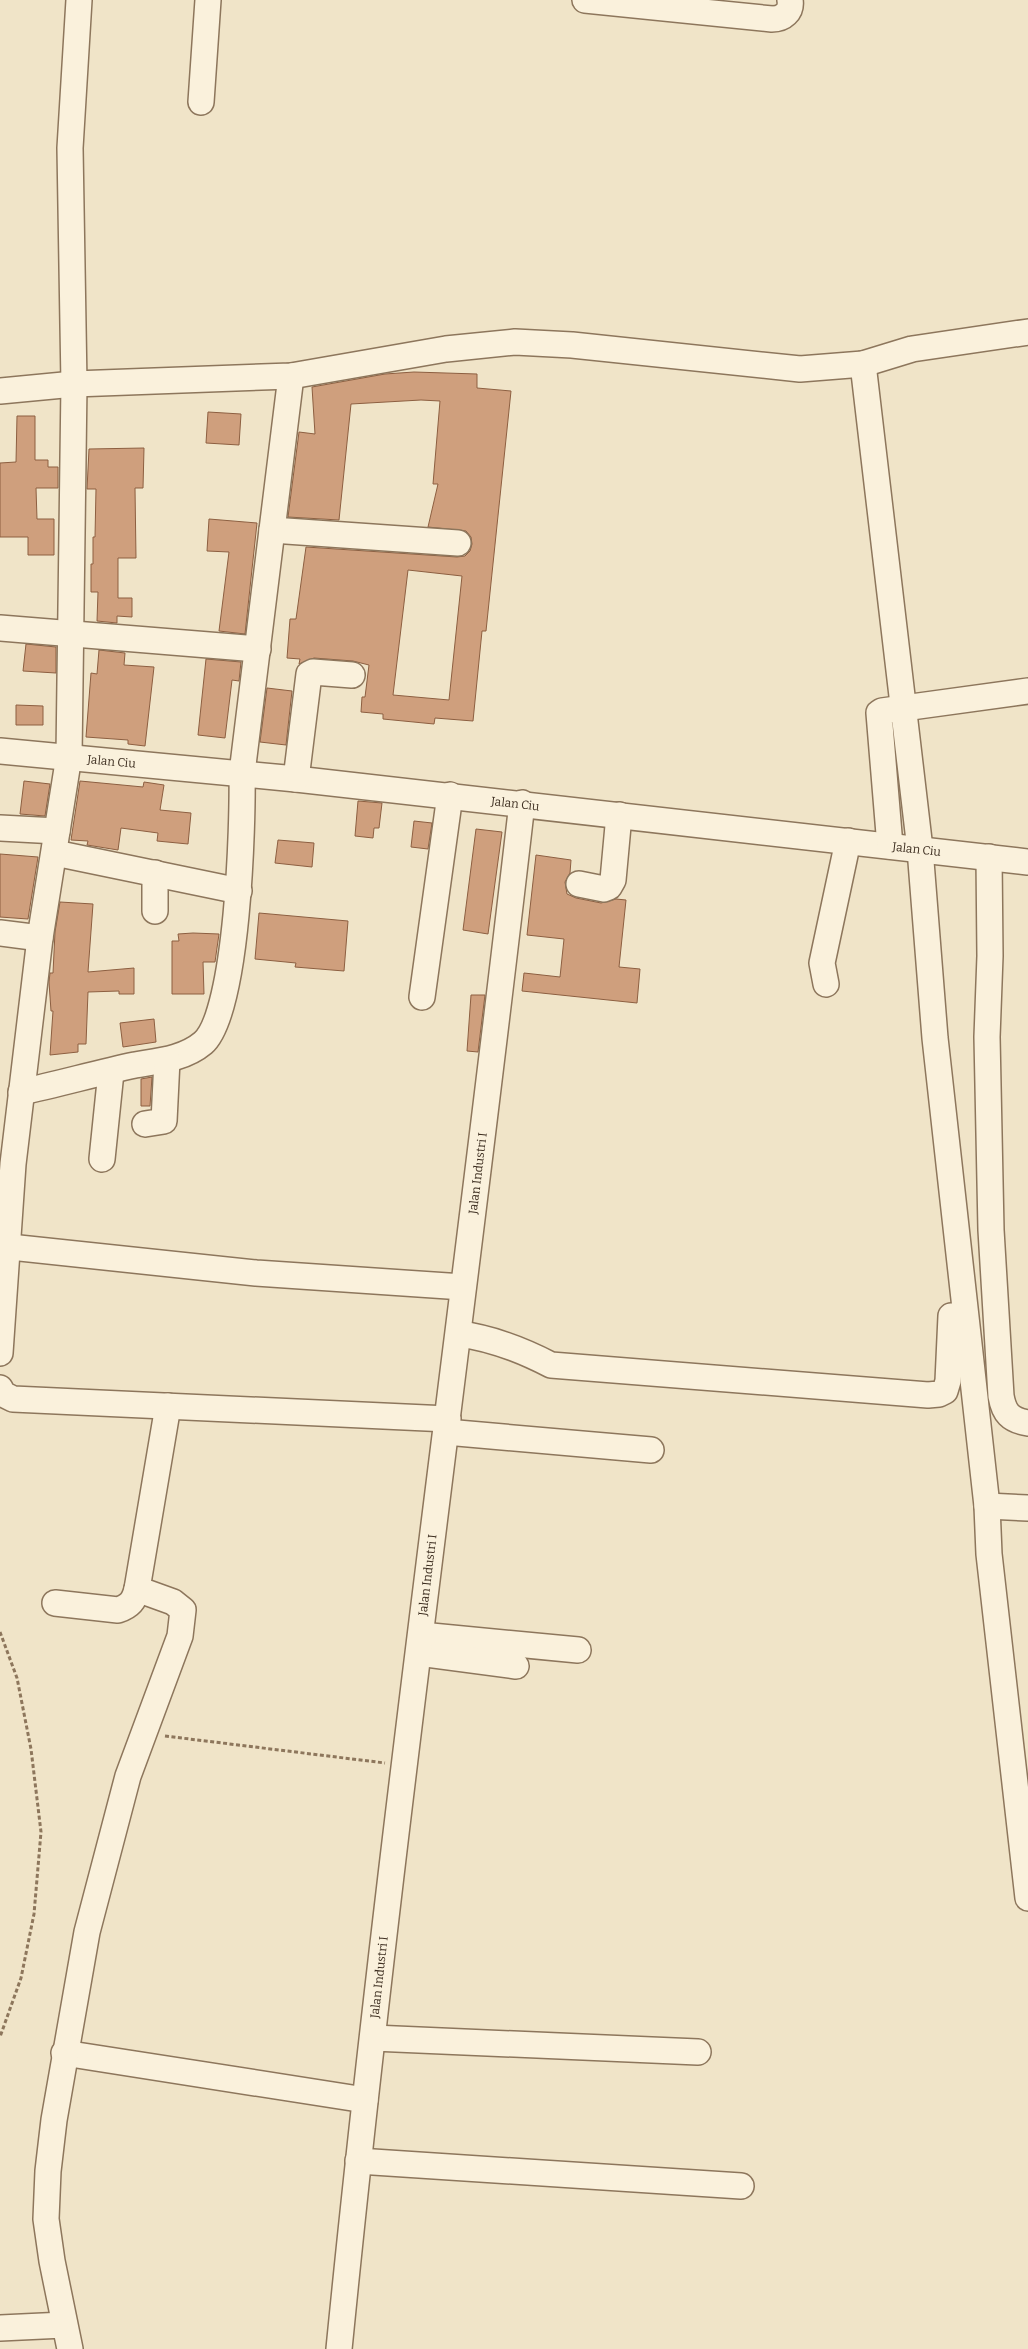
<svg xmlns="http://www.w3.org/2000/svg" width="1028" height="2349" font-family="Bitter,serif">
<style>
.building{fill:#cf9f7d;stroke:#8d5f41;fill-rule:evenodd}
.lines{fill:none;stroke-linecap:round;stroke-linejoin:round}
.minor-casing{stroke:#8d765c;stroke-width:28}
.path{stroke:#8d765c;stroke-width:3;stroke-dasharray:4 2.5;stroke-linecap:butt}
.minor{stroke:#faf1dc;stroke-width:25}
.labels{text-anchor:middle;stroke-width:4;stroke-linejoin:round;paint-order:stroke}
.street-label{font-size:12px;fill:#3d2e20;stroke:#f7eed8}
</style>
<rect width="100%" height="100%" fill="#f0e4c8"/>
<g class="building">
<path d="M414,372l63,2v14l34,3 -25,240h-4l-9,90 -38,-3 -1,6 -51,-5v-5l-22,-2 1,-15h3l4,-32 -16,-4 -39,-3 -15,6 1,-5 -13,-1 3,-39h6l10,-72 151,10 8,-1 5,-5 2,-7 -1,-7 -5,-6 -38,-4 10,-43h-5l7,-83 -19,-1 -70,4 -12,116 -51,-3 11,-85 16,2 -3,-47 73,-13zM408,570l54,6 -13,124 -56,-5z"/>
<polygon points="208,412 241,414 239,445 206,443"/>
<polygon points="17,416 35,416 35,460 48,460 48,467 58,467 58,488 36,488 37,519 54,519 54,555 28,555 28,537 0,537 0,463 16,462"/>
<polygon points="144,448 143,488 135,488 136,558 118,558 118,598 132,598 132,617 117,616 117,623 97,621 98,592 91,592 91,564 93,564 93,537 95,537 96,489 87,489 89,449"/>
<polygon points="209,519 257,523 245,634 219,631 229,552 207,551"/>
<polygon points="26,644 56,647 56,673 23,671"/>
<polygon points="99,650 125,653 124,665 154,667 145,746 128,744 128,740 86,737 91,673 97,674"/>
<polygon points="206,659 241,662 239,681 232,680 225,738 198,735"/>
<polygon points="267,688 292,691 286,745 260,742"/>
<polygon points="16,705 43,706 43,725 16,725"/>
<polygon points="24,781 50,784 45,816 20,814"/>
<polygon points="80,781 143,787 144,782 164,785 160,810 191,813 188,844 157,841 158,833 121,828 118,850 87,845 88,841 71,840"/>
<polygon points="358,801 382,803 379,828 374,828 373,838 355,836"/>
<polygon points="414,821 432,823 428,849 411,847"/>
<polygon points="476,829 502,832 488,934 463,930"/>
<polygon points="278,840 314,843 312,867 275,863"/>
<polygon points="0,854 38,857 28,919 0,917"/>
<polygon points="536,855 571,860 570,873 565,882 567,894 576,898 601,903 616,899 626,900 619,967 640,969 637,1003 522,991 524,973 560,977 564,939 527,935"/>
<polygon points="60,902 93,904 88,972 134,968 134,994 119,994 119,991 88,992 86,1044 78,1044 78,1052 50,1055 53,1011 51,1011 49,982 50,973 53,973 55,932"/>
<polygon points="259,913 348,921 344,971 295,967 296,963 255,959"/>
<polygon points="193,933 219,934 215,962 203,962 204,994 172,994 172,941 179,941 178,934"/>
<polygon points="471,995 485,995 478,1052 467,1051"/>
<polygon points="154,1019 156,1042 123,1047 120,1023"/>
<polygon points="152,1077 150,1106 141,1106 141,1079"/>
</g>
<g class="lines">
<g class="minor-casing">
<g id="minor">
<path d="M585,0l187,19c11,0 20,-7 18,-19"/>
<polyline points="201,102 208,0"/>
<polyline points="863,364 920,849 935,1038 987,1506 989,1554 1028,1898"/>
<polyline points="0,391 74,384 291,376 446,349 515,342 572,345 800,369 863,364 912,349 1028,332"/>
<polyline points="272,530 458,543"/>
<polyline points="0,628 258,649"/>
<path id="s1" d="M0,751l296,28 732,83"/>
<polyline points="296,779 309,674 313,672 352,675"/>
<polyline points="0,828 57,831"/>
<polyline points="890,846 879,713 882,711 1028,691"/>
<polyline points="55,853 239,891"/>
<path d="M989,857l1,99 -3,81 4,193 10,166c3,17 9,24 27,27"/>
<polyline points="155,873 155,911"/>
<polyline points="579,884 604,889 609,887 613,880 619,815"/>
<polyline points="0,933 40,938"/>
<polyline points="826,984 822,963 848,841"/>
<polyline points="422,997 450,795"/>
<path d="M21,1092c38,-8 76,-19 114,-27 23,-4 49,-6 68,-22 35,-30 40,-221 39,-270l49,-397"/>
<polyline points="145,1124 164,1121 167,1060"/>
<polyline points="102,1159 111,1072"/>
<polyline points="0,1246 256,1273 463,1287"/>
<path d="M459,1334c33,4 63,16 92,31l377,30 11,-1 6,-3 3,-10 3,-65"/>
<polyline points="0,1353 13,1164 40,938 69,756 74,384 70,148 79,0"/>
<polyline points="0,1388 3,1394 13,1399 448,1419"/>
<polyline points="446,1432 651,1450"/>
<polyline points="987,1506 1028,1508"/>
<path d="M55,1603l63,7c12,-4 16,-9 19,-21"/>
<polyline points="421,1635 578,1650"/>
<polyline points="419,1653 516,1666"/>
<polyline points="373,2038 698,2052"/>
<polyline points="64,2053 365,2100"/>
<polyline points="358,2161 741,2186"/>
<polyline points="0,2328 64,2325"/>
<polyline points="70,2349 52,2261 46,2219 48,2171 54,2120 87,1932 128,1776 180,1636 183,1610 173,1602 137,1589 168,1406"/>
<path id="s2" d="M339,2349c51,-516 124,-1030 183,-1546"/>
</g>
</g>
<g class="path">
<polyline points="0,1632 17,1678 31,1749 41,1832 34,1914 21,1978 0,2037"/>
<polyline points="165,1736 385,1763"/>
</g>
<use href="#minor" class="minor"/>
</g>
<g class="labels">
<g class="street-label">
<text dy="4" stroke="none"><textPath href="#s1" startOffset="112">Jalan Ciu</textPath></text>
<text dy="4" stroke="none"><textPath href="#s1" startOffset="518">Jalan Ciu</textPath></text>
<text dy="4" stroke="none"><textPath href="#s1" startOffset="922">Jalan Ciu</textPath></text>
<text dy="4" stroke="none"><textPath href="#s2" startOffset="1184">Jalan Industri I</textPath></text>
<text dy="4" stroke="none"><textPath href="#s2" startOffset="779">Jalan Industri I</textPath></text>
<text dy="4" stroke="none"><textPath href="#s2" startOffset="374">Jalan Industri I</textPath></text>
</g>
</g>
</svg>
